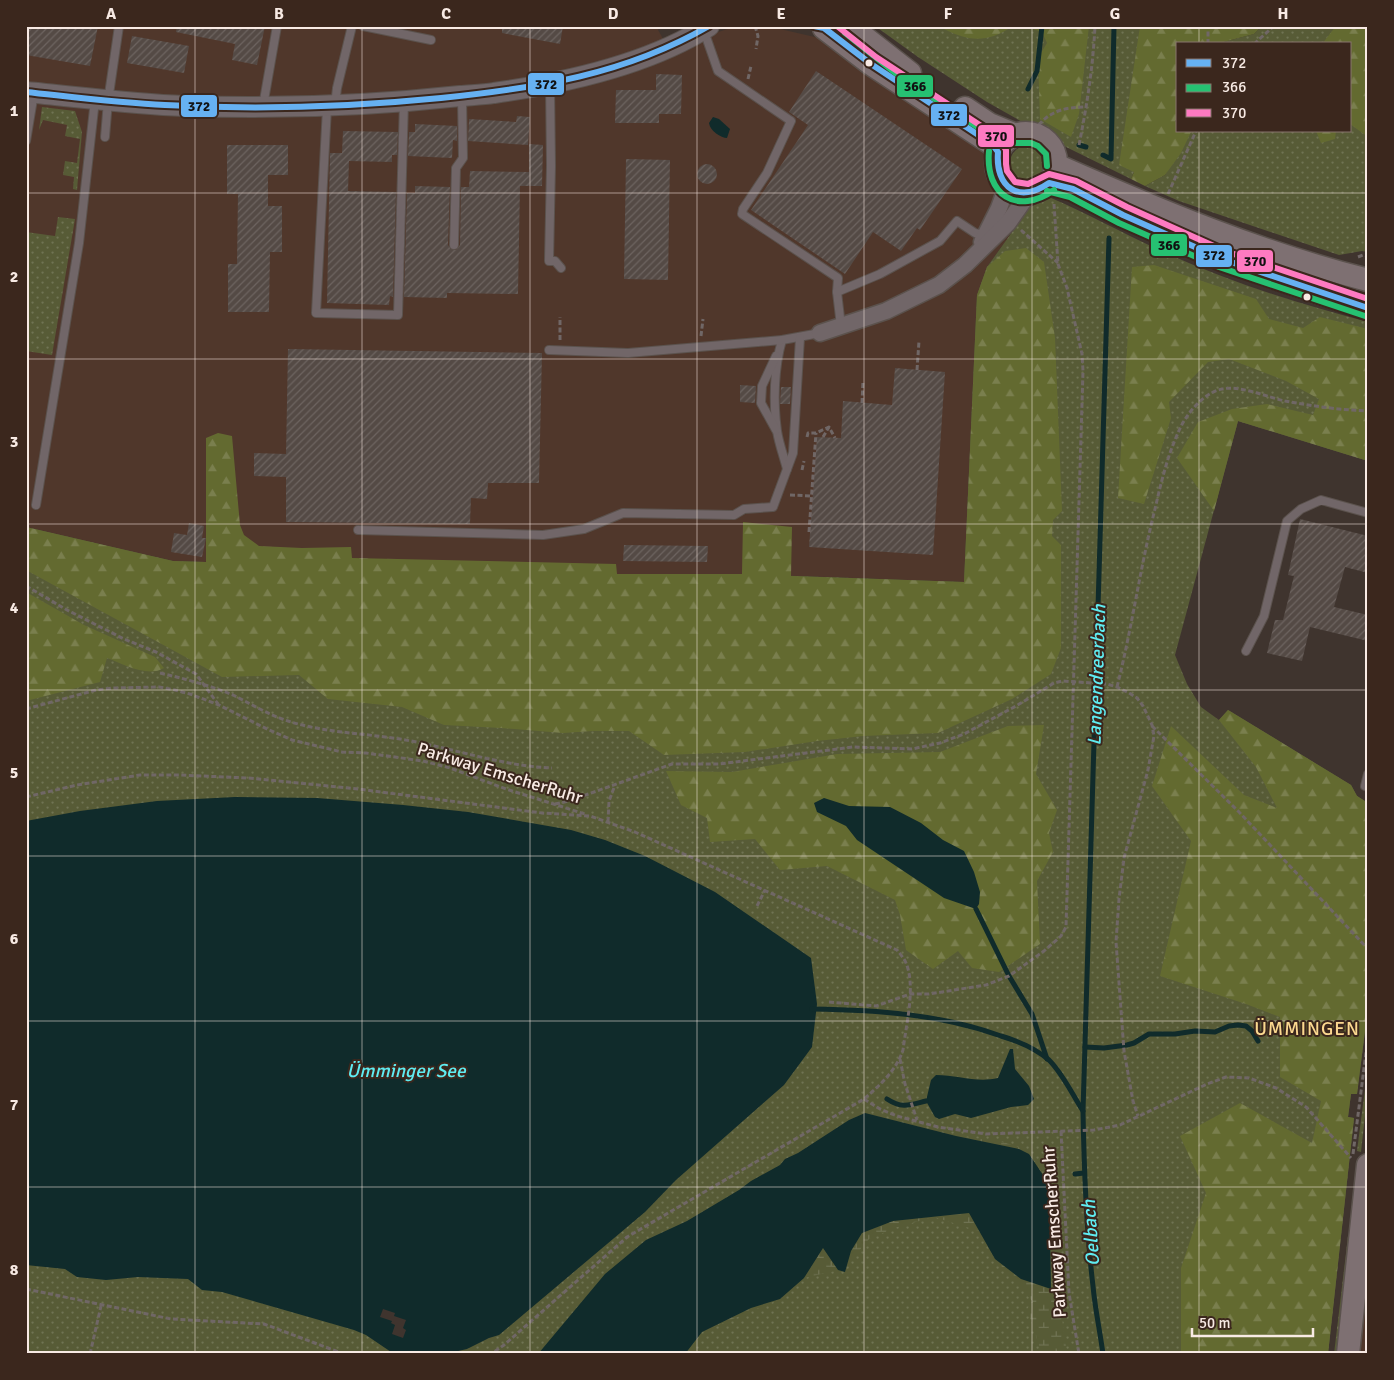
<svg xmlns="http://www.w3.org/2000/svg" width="1394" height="1380" font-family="Signika,sans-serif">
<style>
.built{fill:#50372b}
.green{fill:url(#green-dots)}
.forest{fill:url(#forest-firs)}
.wetland{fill:url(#wetland-marsh)}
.water{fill:#102b2b}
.pier{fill:#3f342e}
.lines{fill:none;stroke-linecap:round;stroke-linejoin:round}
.stream{stroke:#102b2b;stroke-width:5}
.building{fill:url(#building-hatch)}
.service-casing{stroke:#5b524d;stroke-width:10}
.minor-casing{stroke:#5b524d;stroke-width:19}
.tertiary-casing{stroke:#5b524d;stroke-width:22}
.secondary-casing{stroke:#5b524d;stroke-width:25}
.path{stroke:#706766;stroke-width:3;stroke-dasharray:5 2.5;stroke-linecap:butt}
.service{stroke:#716668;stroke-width:8}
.minor{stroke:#716668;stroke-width:16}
.tertiary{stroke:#716668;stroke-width:20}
.secondary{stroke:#7e7072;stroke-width:22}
.bus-1-casing{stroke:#3b271d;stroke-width:10}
.bus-2-casing{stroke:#3b271d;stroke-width:10}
.bus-3-casing{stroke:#3b271d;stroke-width:10}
.bus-1{stroke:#66b1f2;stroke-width:6}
.bus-2{stroke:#26c172;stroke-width:6}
.bus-3{stroke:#fe7ac1;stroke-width:6}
.grid{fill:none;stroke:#f8eae4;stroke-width:1;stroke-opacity:0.55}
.bus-dot{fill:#f8eae4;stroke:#3b271d;stroke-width:2}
.labels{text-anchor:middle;stroke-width:4;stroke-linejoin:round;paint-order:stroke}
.street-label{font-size:18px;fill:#f8eae4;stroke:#3b271d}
.water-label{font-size:19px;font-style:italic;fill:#5fecf1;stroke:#3b271d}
.neighbourhood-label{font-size:19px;letter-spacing:1px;fill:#fbd88f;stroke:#3b271d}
.line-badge{stroke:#3b271d;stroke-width:2}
.pale-badge-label{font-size:14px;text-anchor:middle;font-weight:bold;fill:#111}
.neatline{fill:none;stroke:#f8eae4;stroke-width:2}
.grid-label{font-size:16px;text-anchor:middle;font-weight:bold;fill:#f8eae4}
</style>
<defs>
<pattern id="green-dots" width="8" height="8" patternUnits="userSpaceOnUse" patternTransform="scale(1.25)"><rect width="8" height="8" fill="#575b36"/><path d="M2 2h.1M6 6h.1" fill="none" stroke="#707353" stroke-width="1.8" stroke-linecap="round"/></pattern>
<pattern id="forest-firs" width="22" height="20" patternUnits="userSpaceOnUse" patternTransform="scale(1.25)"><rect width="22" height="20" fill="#636a30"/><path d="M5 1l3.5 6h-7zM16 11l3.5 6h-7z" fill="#7a7f4e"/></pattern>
<pattern id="wetland-marsh" width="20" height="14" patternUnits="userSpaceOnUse" patternTransform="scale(1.25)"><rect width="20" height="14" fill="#575b36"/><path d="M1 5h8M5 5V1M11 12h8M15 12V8" fill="none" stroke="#707353"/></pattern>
<pattern id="building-hatch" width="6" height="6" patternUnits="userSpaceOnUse" patternTransform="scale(1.25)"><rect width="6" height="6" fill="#544a45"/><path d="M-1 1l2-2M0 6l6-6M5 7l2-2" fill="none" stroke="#6d6460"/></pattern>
</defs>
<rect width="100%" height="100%" fill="#3f342e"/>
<g class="built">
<polygon points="26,26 660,26 658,30 661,35 669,52 702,37 731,28 767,26 819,38 986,148 990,170 998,193 1030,207 987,267 977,295 964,582 743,574 616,574 173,561 26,527"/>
<polygon points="1368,1243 1368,1354 1357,1354"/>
</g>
<g class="green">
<polygon points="875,26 1140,26 1134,172 1131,179 1062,145 1054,135 1046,128 1038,125 1024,123 987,102 918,57"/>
<polygon points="1262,26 1368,26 1368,252 1362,251 1339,255 1179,201 1145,186 1165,175 1190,131 1350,131 1350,44 1216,44 1254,34"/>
<polygon points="42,107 75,111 82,132 77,190 73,189 74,177 63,175 65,161 77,163 80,139 65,136 67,125 43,120 39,130"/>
<circle cx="1027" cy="163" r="17"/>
<path d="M1051,198c36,15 69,34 104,50 68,32 140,55 213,74v139l-130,-40 -63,234 12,29 14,23 18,13 9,-10 123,75 6,11 11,7v204l-11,87h-6l-3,23 6,1 -26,236h-1302v-827l147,34 443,13h127l221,8 13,-287 10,-28 43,-60z"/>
<polygon points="58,217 75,219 52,355 26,351 26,232 55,236"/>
<polygon points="1368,1066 1368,1089 1361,1152 1357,1151"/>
<polygon points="1348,1236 1351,1237 1338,1354 1334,1354"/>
</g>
<g class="forest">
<path d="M938,26h75c-28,19 -47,15 -75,0z"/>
<polygon points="1024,26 1089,26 1079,114 1071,137 1040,119 1038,58 1047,43 1042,32"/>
<polygon points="1140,26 1262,26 1254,34 1216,44 1178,44 1178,119 1175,121 1178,123 1178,131 1191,132 1181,153 1165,175 1145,186 1131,179 1134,172 1119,165"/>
<polygon points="1336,26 1368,26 1368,137 1350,124 1350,44 1322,44"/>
<polygon points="1316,131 1336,131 1335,139 1321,143"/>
<polygon points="1026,248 1044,262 1055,338 1062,511 1053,520 1052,536 1061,545 1061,648 1051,674 1012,699 938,733 863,736 817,741 745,752 664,755 629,731 593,731 563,733 501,728 444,725 402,707 328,699 299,675 222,677 26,570 26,527 173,561 206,562 206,438 218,433 232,436 240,525 244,535 259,546 302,548 351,547 352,558 616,564 617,574 742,574 743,522 792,527 791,576 964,582 977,295 987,267 1005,251"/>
<polygon points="1154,265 1256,299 1269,319 1303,328 1320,317 1368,329 1368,461 1238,421 1214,511 1177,458 1198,422 1232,409 1267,404 1313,415 1319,399 1286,381 1229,359 1208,362 1169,402 1171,418 1144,504 1118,498 1132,267"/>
<path d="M26,592l58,33 71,32 9,11c-16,10 -41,-4 -57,-10l-7,24 -74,19z"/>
<polygon points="1228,710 1351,785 1357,796 1368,803 1368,1007 1357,1094 1351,1094 1348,1117 1354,1118 1328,1354 1181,1354 1181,1268 1206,1193 1180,1136 1240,1103 1312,1143 1321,1101 1280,1077 1280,1017 1246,1004 1160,976 1191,841 1152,786 1171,726 1244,795 1277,808 1256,767 1219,720"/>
<polygon points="1044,725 1036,774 1057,810 1049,833 1053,852 1037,881 1040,944 999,972 972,968 958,951 933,969 906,950 900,915 895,900 827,866 780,870 755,839 710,842 707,818 681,805 666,771 732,772 837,754 940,752 1008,726"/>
</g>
<path class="wetland" d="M956,1136c24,4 53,2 73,18 8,7 10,19 20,24l2,111 7,1 9,64h-25l-15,-45 6,-7 -38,-43 -16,-28 -45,-14 -37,10 -28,12 -22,26 -9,5 -34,8 -24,21 -78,33z"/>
<g class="water">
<path d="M713,117l6,2 11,10 -3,9c-6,0 -17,-7 -18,-15z"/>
<polygon points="235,797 317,798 403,805 468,812 571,830 605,840 645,856 715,892 811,958 817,1004 812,1047 784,1085 676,1180 645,1212 499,1335 489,1338 467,1349 445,1354 394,1354 366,1335 354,1330 222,1292 202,1290 188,1279 138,1277 106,1280 77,1277 65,1269 26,1265 26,821 80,811 157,801"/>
<polygon points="824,798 849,806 890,807 921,823 943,840 964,851 974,872 980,892 979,904 976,909 944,898 857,840 846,826 817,812 814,803"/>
<path d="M1010,1049h3l2,20 14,17 5,13 -6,6 -17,2 -40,11 -16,-4 -16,5 -4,-2 -9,-16 5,-21 5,-5c21,0 41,8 62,3z"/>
<polygon points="865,1113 956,1136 1019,1149 1029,1154 1043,1175 1049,1178 1051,1289 1021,1279 995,1259 969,1213 893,1221 862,1233 851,1251 845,1272 838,1270 823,1248 804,1278 780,1299 751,1308 702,1332 685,1354 538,1354 605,1274 646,1240 687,1221 739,1190 751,1181 780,1165 785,1159 798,1153 849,1120"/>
</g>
<polygon class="pier" points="383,1309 395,1313 394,1316 406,1320 403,1328 406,1330 403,1338 392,1334 395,1325 391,1323 392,1321 380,1317"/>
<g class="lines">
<g class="stream">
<polyline points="1028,89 1037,71 1042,26"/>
<polyline points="1079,145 1086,147"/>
<polyline points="1103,155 1111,159 1114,26"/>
<polyline points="976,909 1009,976 1032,1014 1047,1059"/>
<path d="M812,1009c64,1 128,5 189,27 17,5 34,12 48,24 14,14 23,34 34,51"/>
<polyline points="1085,1047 1104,1048 1127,1045 1134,1043 1149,1034 1175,1034 1195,1031 1215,1032 1229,1026 1238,1025 1246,1026 1252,1031 1258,1041"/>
<path d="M887,1099c15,10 23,6 39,2"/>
<polyline points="1075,1174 1084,1173"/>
<path d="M1103,1354c-3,-23 -8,-45 -10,-68 -7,-58 -9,-117 -10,-175l26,-873"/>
</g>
</g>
<g class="building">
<polygon points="26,26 98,26 90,66 26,55"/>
<polygon points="177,26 265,26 257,65 232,60 235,44 176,32"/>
<polygon points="502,26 563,26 560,44 502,33"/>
<polygon points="132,36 189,46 184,73 127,63"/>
<polygon points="816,71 962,169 920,230 917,228 901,251 873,232 845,274 751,210 808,125 789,112"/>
<polygon points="656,74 682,75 681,114 659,114 659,123 615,123 616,90 656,90"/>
<polygon points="517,116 530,117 528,145 468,141 469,119 516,122"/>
<polygon points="415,124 457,126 457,141 453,140 452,158 408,156 409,132 415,132"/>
<polygon points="343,131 398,132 397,155 392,155 392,162 349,161 348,191 396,192 393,297 390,296 389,305 327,303 330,153 342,153"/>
<polygon points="529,144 543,145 542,186 520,186 518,294 447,293 447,298 404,297 407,193 415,193 415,186 450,187 448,245 451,249 456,250 460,245 461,187 469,187 470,171 529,172"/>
<polygon points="227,145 288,145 288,175 268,175 268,206 282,206 282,252 270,252 269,312 228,312 228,264 237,264 238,194 227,194"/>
<polygon points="626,159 670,160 668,280 624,279"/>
<circle cx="707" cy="174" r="10"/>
<polygon points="288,349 542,353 539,483 488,483 487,499 471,498 470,524 286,522 286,477 254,476 254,453 286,454"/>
<polygon points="895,368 945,372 933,555 809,547 817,437 841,438 843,401 892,405"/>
<polygon points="740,385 756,386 755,403 740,402"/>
<polygon points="781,387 791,387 790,404 780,404"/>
<polygon points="1300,519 1368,536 1368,573 1345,567 1334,607 1368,615 1368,641 1310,627 1302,661 1267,653 1275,620 1283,620 1294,576 1288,575"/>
<polygon points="189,523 204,526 202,538 206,538 202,557 171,552 174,533 187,535"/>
<polygon points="624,545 708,546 707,562 623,561"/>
</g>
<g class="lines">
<g class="service-casing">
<g id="service">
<polyline points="363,26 431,40"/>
<polyline points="704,31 718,71 791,121 767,173 743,209 742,214 838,278 837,292 841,326"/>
<polyline points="550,85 551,166 549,261 555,261 561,268"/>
<polyline points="335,105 337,88 352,26"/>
<polyline points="263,106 277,26"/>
<polyline points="327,108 316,313 398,315 404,102"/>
<polyline points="105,137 108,101 119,26"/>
<polyline points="26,141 34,93"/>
<polyline points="454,245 456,168 463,158 462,97"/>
<polyline points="837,292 880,274 940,241 957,221 975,233 987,236"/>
<path d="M782,340c-8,28 -9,62 -5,91 2,13 7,26 10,38"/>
<polyline points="549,350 628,353 782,340 820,333"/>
<polyline points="776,356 762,386 761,403 776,430"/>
<polyline points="36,505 79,243 95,100"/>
<polyline points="358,530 543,535 584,529 623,513 734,515 744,509 773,507 793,453 800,338"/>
<polyline points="1246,651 1264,616 1287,521 1301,509 1321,500 1368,513"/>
<polyline points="1368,774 1365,786 1368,787"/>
</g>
</g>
<g class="minor-casing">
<g id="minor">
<polyline points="982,242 999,208 1007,186"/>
<polyline points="820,333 886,311 939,285 965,265 1008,223 1029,193"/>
</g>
</g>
<g class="tertiary-casing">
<path id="tertiary" d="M26,92c53,5 105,12 158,14 92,3 184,0 276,-10 11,-1 23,-1 34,-3 71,-10 154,-28 215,-67"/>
</g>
<g class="secondary-casing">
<g id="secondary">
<polyline points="850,26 910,73"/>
<polyline points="824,28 871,64 992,144 998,152"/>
<polyline points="965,108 989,124 1016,135"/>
<circle cx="1026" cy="163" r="30"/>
<path d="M1056,165c102,45 204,88 312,115"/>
<polyline points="1049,183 1073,189 1123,215 1222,259 1311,290 1368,308"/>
<polyline points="1348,1354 1368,1165"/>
</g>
</g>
<g class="path">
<polyline points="755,26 758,36 756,49"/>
<polyline points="1208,44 1208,26"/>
<polyline points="1254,44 1274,26"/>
<polyline points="748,79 751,66"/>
<path d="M1034,131c14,-20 30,-24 53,-24"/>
<path d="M1079,145c8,-40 14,-78 16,-119"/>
<polyline points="1168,194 1196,131"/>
<polyline points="1021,230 1058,263"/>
<polyline points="1358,257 1363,255 1368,256"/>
<polyline points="701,336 703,319"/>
<polyline points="560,340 560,317"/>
<polyline points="917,370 919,341"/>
<polyline points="862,403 863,381"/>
<polyline points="807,437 808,433 816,433 829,427"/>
<polyline points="823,437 829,427 835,438"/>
<polyline points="802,470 804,461"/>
<polyline points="790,495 811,496"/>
<polyline points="809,532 816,433"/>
<polyline points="26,586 67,610 124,639 156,652 196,674 218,704"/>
<path d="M160,673c25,6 49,12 73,22 18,9 36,20 55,26 40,13 82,12 123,20 48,9 92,25 141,27"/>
<path d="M1117,687c15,-59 23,-119 38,-178 6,-26 12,-52 23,-76 7,-18 25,-40 44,-44 18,-4 45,8 63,12 27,5 55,9 83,10"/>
<polyline points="26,709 96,690 113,688 159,687 175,690 190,694 219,705 269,730 292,740 342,752 366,753 423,761 450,768 506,789 585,814"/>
<polyline points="1152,726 1239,812 1368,949"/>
<path d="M26,797l51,-12 63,-10h39l69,3 110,11 184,24 48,3 45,16 262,118c3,4 7,8 9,13 10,24 0,62 -3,87 -7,21 -23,35 -39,49l-237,138 -123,108 -13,9"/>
<polyline points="555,804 569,801 672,764 719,764 853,747 912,749 940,743 964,734 1016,706 1054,683 1062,681 1107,684 1117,687 1129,693 1137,698 1143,706 1152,725 1154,736 1148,770 1124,858 1119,899 1116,942 1124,1051 1133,1101 1138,1116"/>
<polyline points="608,822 609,801 615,785"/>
<polyline points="757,906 765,890"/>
<polyline points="829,1002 876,1006 910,994 929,994 986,985 1009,976 1044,951 1061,936 1066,927 1083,371 1082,354 1067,288 1058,264 1054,204"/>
<polyline points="900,1059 905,1084 917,1120"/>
<polyline points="864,1099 880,1109 897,1116 938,1127 986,1134 1094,1130 1120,1125 1207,1084 1226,1077 1249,1078 1276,1088 1306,1107 1351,1158"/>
<polyline points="1061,1131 1069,1293 1079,1354"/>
<polyline points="1353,1154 1368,1037"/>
<polyline points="26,1289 171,1319 264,1324 344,1354"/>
<polyline points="90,1354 101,1306"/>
</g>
<use href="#service" class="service"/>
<use href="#minor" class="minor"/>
<use href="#tertiary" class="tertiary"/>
<use href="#secondary" class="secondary"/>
<g class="bus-1-casing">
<g id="bus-1">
<path d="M814,26l10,2 47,36 121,80 6,8c-3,36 21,52 51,31l24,6 50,26 99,44 146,49"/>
<path d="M26,92c47,5 93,11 139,13 92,5 185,2 276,-7 96,-10 183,-23 268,-72"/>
</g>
</g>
<g class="bus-2-casing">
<g id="bus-2">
<polyline points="845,33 894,72 985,132 1013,143 1031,143 1038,146 1046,154 1047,166"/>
<path d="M989,151c-4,44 28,65 65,39"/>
<polyline points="1047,191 1070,197 1119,223 1219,267 1365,316"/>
</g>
</g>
<g class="bus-3-casing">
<polyline id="bus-3" points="837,26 876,57 998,137 1006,150 1006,164 1007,171 1015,182 1028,184 1049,174 1076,181 1127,207 1225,251 1368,299"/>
</g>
<use href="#bus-1" class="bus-1"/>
<use href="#bus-2" class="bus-2"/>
<use href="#bus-3" class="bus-3"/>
</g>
<path class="grid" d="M195,26v1328M362,26v1328M530,26v1328M697,26v1328M864,26v1328M1032,26v1328M1199,26v18M1199,131v1223M26,193h1342M26,359h1342M26,524h1342M26,690h1342M26,856h1342M26,1021h1342M26,1187h1342"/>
<g class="bus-dot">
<circle cx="869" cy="63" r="4.5"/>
<circle cx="1307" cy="297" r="4.5"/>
</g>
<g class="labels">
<g class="street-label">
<text transform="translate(500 773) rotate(17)" y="6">Parkway EmscherRuhr</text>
<text transform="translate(1054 1232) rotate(-94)" y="6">Parkway EmscherRuhr</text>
</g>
<g class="water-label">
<text transform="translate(1096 675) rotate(-88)" y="7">Langendreerbach</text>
<text x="406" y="1077">Ümminger See</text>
<text transform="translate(1090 1233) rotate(-94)" y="7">Oelbach</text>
</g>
<g class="neighbourhood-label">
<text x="1307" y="1035">ÜMMINGEN</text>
</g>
</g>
<g class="line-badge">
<rect x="527" y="72" width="38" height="24" rx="5" fill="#66b1f2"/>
<rect x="896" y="74" width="38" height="24" rx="5" fill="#26c172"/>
<rect x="180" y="94" width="38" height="24" rx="5" fill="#66b1f2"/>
<rect x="930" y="103" width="38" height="24" rx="5" fill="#66b1f2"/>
<rect x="977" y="124" width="38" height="24" rx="5" fill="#fe7ac1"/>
<rect x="1150" y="233" width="38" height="24" rx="5" fill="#26c172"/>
<rect x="1195" y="244" width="38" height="24" rx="5" fill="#66b1f2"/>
<rect x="1236" y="249" width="38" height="24" rx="5" fill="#fe7ac1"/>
</g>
<g class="pale-badge-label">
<text x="546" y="89">372</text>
<text x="915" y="91">366</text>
<text x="199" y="111">372</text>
<text x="949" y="120">372</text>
<text x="996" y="141">370</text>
<text x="1169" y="250">366</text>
<text x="1214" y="260">372</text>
<text x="1255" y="266">370</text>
</g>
<rect width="1394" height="1380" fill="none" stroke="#3b271d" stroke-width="55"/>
<rect x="1176" y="42" width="175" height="90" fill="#3b271d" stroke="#87756d"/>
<rect x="1186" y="59" width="25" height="8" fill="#66b1f2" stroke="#87756d"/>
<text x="1222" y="68" font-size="15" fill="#f8eae4">372</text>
<rect x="1186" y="84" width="25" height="8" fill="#26c172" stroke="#87756d"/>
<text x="1222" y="92" font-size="15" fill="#f8eae4">366</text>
<rect x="1186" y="109" width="25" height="8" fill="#fe7ac1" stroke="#87756d"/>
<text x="1222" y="118" font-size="15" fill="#f8eae4">370</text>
<path d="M1192 1328v8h121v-8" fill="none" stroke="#f8eae4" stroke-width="2.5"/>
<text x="1199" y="1328" font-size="15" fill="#f8eae4" stroke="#3b271d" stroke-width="4" paint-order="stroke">50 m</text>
<rect x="28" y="28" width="1338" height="1324" class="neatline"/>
<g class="grid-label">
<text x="111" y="19">A</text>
<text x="279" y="19">B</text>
<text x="446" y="19">C</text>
<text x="613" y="19">D</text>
<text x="781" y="19">E</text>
<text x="948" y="19">F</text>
<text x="1115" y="19">G</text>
<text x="1283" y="19">H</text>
<text x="14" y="116">1</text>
<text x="14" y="282">2</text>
<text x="14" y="447">3</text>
<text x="14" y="613">4</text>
<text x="14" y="778">5</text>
<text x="14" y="944">6</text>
<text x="14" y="1110">7</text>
<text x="14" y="1275">8</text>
</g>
</svg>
